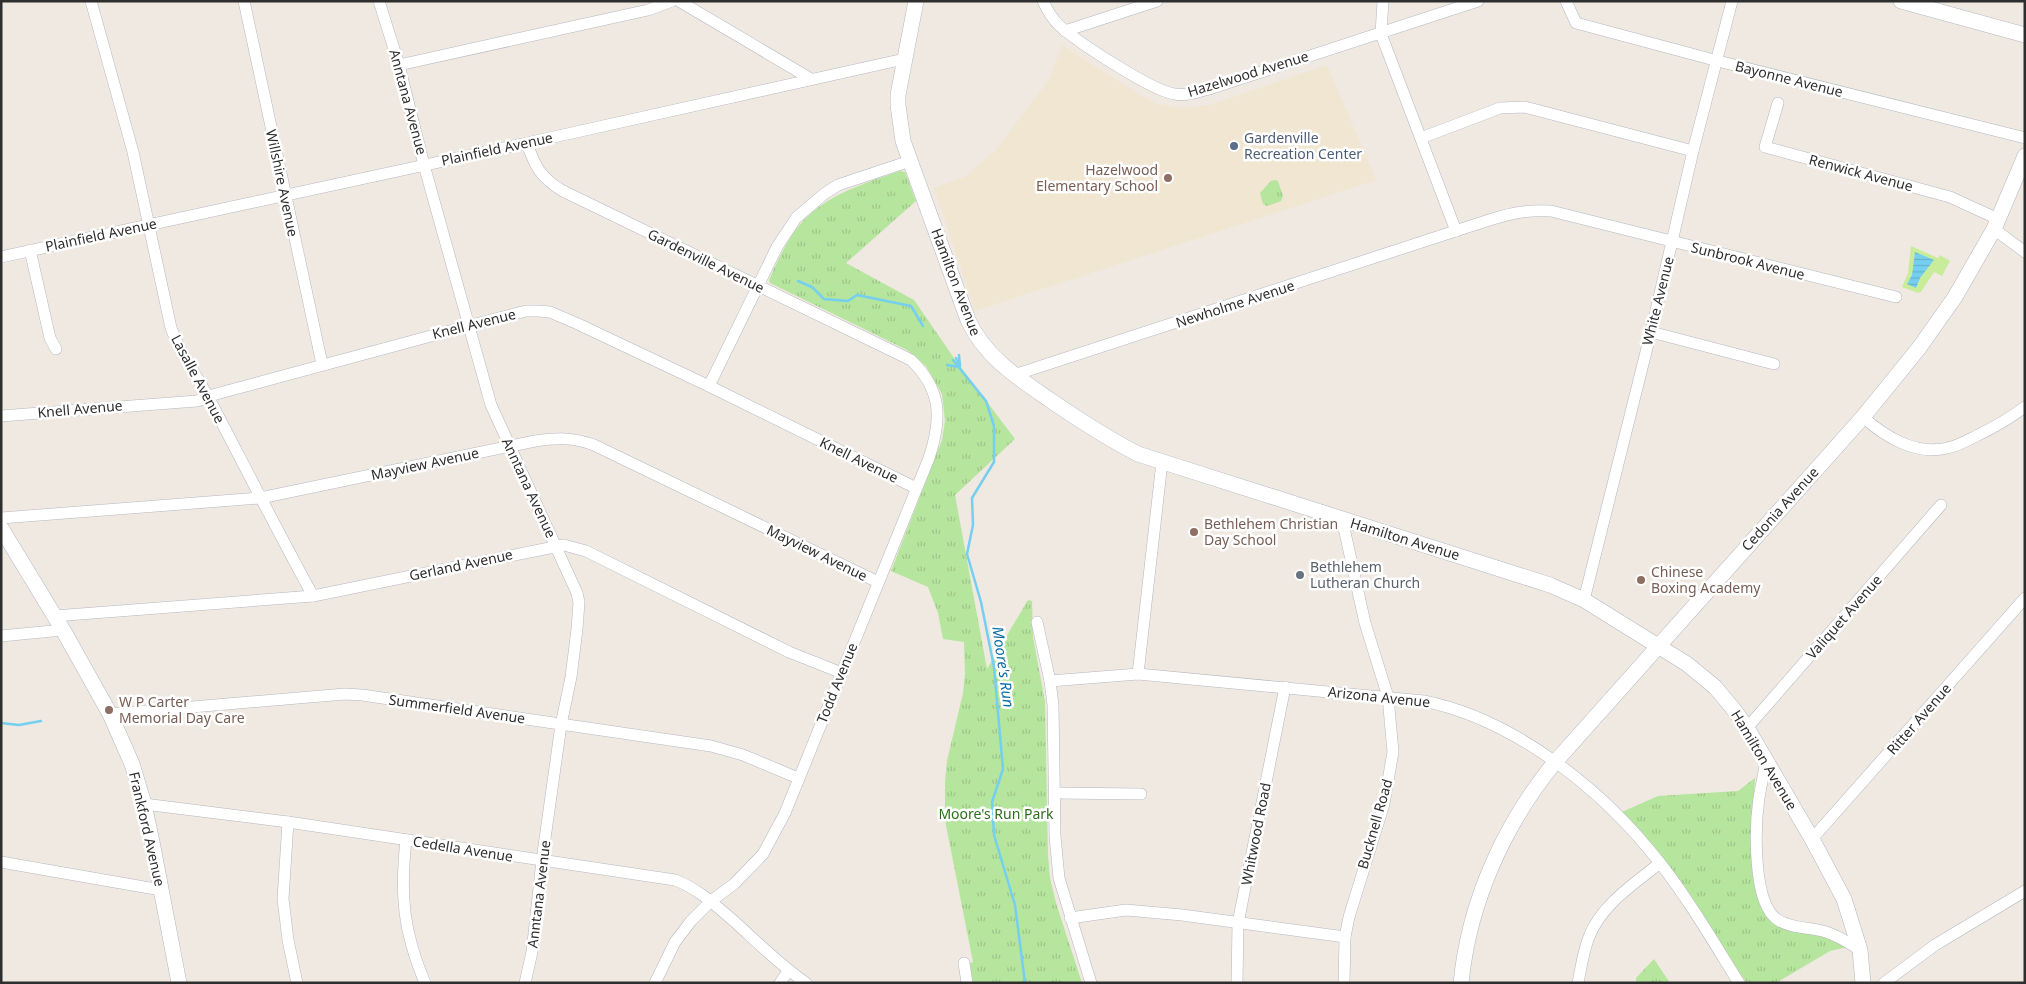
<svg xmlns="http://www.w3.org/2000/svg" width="2026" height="984" font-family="'Noto Sans',sans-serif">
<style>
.education{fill:#f0e6d1}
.grass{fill:url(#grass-tufts)}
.pitch{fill:#c9ec9a}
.water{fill:url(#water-rules)}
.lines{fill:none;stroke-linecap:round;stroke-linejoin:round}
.stream{stroke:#75cff0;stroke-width:2.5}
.street-casing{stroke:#b4b7c1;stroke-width:12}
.secondary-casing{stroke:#b4b7c1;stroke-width:16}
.street{stroke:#fff;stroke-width:11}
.secondary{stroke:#fff;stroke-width:15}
.service-dot{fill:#5c6f8a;stroke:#fff;stroke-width:2}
.education-dot{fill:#8d6e63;stroke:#fff;stroke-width:2}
.worship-dot{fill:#6b7280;stroke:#fff;stroke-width:2}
.labels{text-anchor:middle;stroke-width:5;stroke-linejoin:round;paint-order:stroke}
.street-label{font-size:14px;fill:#2e2e2e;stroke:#fff}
.service-label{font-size:14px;fill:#4e5e75;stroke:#fff;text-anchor:start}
.education-label{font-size:14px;fill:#785e54;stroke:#fff;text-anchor:start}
.worship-label{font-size:14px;fill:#5b616d;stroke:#fff;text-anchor:start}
.park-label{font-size:14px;fill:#2c6e1b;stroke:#fff}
.water-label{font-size:15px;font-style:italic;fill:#0d6fa3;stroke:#fff}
</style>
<defs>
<pattern id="grass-tufts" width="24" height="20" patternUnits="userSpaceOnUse" patternTransform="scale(1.25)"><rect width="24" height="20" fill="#b6e59e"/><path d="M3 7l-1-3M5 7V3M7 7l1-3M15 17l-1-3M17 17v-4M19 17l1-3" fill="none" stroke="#9dc588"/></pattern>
<pattern id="water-rules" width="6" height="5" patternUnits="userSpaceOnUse" patternTransform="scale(1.25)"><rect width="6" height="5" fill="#75cff0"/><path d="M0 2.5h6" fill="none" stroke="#66b2ce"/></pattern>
</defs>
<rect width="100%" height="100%" fill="#efe9e1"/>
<polygon class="education" points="1062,45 1138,94 1158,104 1183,108 1209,105 1327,65 1376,180 975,311 934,188 966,176 994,152 1049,80"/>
<g class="grass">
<path d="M900,171l5,1 11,29 -70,62 68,37 40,58 61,81 -60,56 32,174 41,-69 4,1 1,36 12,65 3,153 2,23 6,25 26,80h-109l-3,-20 3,-1 -28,-142v-38l2,-21 16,-68 2,-19 -1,-32 -21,-3 -5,-26 -10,-26 -37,-16 51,-131 3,-19 -3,-27 -16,-28 -19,-16 -137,-67 -1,-3c7,-16 14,-31 23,-45 25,-38 68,-50 108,-64z"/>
<polygon points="1275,180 1278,181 1283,196 1281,201 1267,206 1263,204 1260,193 1271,181"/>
<polygon points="1755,778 1753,812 1762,902 1790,929 1826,936 1848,947 1830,951 1776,983 1747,983 1622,812 1658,796 1738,791"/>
<polygon points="1654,959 1670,983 1636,983 1636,978"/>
</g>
<polygon class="pitch" points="1911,246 1938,258 1940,255 1950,261 1942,276 1934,272 1921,292 1918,293 1902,287 1908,273"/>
<polygon class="water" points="1915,252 1934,260 1920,278 1916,288 1907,284 1912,275"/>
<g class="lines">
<g class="stream">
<polyline points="798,281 812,287 824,299 848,301 857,295 911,306 923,326"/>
<polyline points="959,355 960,366"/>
<polyline points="956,358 959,364"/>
<polyline points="953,360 986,401 994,426 994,462 972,498 973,525 967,554 981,602 994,667 1003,769 992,802 994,835 1015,905 1025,983"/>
<polyline points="947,365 959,367"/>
<polyline points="1,723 19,725 41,721"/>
</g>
<g class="street-casing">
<g id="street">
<path d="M91,1l42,151 38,176c10,27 27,49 40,74 34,65 67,130 102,194"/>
<polyline points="244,1 322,364"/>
<polyline points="379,1 399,65 424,165 491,405 577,593 579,602 577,629 571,677 561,725 542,860 532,952 525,983"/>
<polyline points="679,1 811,79"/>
<path d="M1043,1c5,10 9,18 17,25 17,16 94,66 115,68 11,2 23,-2 34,-5l269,-88"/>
<polyline points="1383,1 1381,34 1456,231"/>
<polyline points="1566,1 1576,23 1718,61 2025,138"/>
<polyline points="1065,31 1157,1"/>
<polyline points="399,65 648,10 672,1"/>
<polyline points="1778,103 1765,147 1950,197 1998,219"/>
<polyline points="1421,138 1500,108 1525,107 1693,151"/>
<path d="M527,143c8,24 14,35 36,48l348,169c31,30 31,59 18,98l-144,355 -22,41 -29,30 -23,17 -20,20 -16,21 -20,41"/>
<polyline points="1994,229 2025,252"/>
<polyline points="30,250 50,338 56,349"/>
<polyline points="1,257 527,143 904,59"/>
<polyline points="1651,332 1774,364"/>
<path d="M1014,375l466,-152c24,-8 45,-14 71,-12l345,86"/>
<polyline points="709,386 777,247 796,218 824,194 838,185 910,161"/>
<polyline points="1,416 197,401 216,394 468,326 526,311 539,311 550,312 578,324 709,386 916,488"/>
<path d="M1863,417c21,19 53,39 84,31 11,-2 21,-8 31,-13 17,-8 32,-17 47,-28"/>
<path d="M1,518l259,-20 275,-57c21,-3 38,-4 59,4l284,137"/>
<polyline points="1342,519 1365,623 1388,697 1393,752 1384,804 1349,917 1345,937 1344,983"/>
<polyline points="1584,600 1651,332 1693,151 1732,1"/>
<polyline points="54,616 313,596 564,545 586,551 789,652 842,673"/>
<polyline points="1037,622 1050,681 1053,705 1055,836 1059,878 1091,983"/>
<polyline points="1,636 63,630"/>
<polyline points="1138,674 1162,462"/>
<path d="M1050,681l88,-7 286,27c92,19 179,89 236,162 29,37 54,80 79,120"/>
<polyline points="110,714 345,694 362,695 711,746 743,755 798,778"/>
<polyline points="1747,728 1941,505"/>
<path d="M1766,761c-2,12 -5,25 -7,37 -4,27 -7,106 19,122 14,9 33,7 48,12 13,4 23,11 34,18"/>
<polyline points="1056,793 1141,794"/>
<path d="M144,804l144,18 387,58c24,9 41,26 60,42 23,21 45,43 71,61"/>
<polyline points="288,822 283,899 288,940 297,983"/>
<polyline points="1812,839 2025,598"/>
<path d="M406,840c-6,55 -3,91 19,143"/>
<polyline points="1,862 161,890"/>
<polyline points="1070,918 1126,910 1182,915 1345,937"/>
<polyline points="964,963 967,983"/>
<polyline points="780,983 788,971"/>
<polyline points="1237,983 1238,923 1285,687"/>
<path d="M1578,983c3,-15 5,-31 11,-46 12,-32 45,-53 71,-74"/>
<polyline points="1884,983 1935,945 2025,891"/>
</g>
</g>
<g class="secondary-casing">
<g id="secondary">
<path d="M916,1l-18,94v10l5,36 65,179c17,37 50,58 82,80 29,20 57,38 88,54l412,131 34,15 103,64 28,23 20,24 12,17 65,111 32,60 16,51 3,33"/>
<polyline points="1901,1 2025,35"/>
<polyline points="1,528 63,630 110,714 132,764 144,804 152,842 179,983"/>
<path d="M1461,983c8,-81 43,-159 95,-222l307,-344 56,-69 36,-51 39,-68 31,-73"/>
</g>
</g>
<use href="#street" class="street"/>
<use href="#secondary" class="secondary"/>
</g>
<circle class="service-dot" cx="1234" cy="146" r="5"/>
<g class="education-dot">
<circle cx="1168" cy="178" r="5"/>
<circle cx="1194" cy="532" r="5"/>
<circle cx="1641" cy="580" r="5"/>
<circle cx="109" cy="710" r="5"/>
</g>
<circle class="worship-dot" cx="1300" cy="575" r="5"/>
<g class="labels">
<g class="street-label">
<text transform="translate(1248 74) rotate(-17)" y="5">Hazelwood Avenue</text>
<text transform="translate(1789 79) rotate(14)" y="5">Bayonne Avenue</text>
<text transform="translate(408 102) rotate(75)" y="5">Anntana Avenue</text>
<text transform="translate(497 149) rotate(-12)" y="5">Plainfield Avenue</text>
<text transform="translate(1861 173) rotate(15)" y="5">Renwick Avenue</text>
<text transform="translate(282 183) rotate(78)" y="5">Willshire Avenue</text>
<text transform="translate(101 235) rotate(-12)" y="5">Plainfield Avenue</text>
<text transform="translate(706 261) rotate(26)" y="5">Gardenville Avenue</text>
<text transform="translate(1748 261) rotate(14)" y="5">Sunbrook Avenue</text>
<text transform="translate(956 282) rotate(69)" y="5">Hamilton Avenue</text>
<text transform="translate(1658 301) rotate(-76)" y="5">White Avenue</text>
<text transform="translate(1235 304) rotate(-18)" y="5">Newholme Avenue</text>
<text transform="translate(474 324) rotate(-14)" y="5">Knell Avenue</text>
<text transform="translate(198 379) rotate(62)" y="5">Lasalle Avenue</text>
<text transform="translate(80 409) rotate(-5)" y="5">Knell Avenue</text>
<text transform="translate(859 460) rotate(26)" y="5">Knell Avenue</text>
<text transform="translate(425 464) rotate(-12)" y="5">Mayview Avenue</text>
<text transform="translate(529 488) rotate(65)" y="5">Anntana Avenue</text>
<text transform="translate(1780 509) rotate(-48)" y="5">Cedonia Avenue</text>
<text transform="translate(1405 539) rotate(17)" y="5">Hamilton Avenue</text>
<text transform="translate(817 553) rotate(26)" y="5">Mayview Avenue</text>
<text transform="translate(461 565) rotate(-12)" y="5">Gerland Avenue</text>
<text transform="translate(1844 617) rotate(-49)" y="5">Valiquet Avenue</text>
<text transform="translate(837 683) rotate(-68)" y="5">Todd Avenue</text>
<text transform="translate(1379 697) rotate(6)" y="5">Arizona Avenue</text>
<text transform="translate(457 709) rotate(8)" y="5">Summerfield Avenue</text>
<text transform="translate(1919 719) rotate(-49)" y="5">Ritter Avenue</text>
<text transform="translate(1764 760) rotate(59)" y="5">Hamilton Avenue</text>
<text transform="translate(1375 824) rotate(-74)" y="5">Bucknell Road</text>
<text transform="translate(147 829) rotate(77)" y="5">Frankford Avenue</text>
<text transform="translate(1256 834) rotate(-79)" y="5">Whitwood Road</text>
<text transform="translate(463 849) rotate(9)" y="5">Cedella Avenue</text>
<text transform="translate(539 894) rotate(-83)" y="5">Anntana Avenue</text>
</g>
<g class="service-label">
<text x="1244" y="143">Gardenville<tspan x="1244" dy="16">Recreation Center</tspan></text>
</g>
<g class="education-label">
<text x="1158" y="175" text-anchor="end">Hazelwood<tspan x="1158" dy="16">Elementary School</tspan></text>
<text x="1204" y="529">Bethlehem Christian<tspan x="1204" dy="16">Day School</tspan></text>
<text x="1651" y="577">Chinese<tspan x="1651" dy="16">Boxing Academy</tspan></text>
<text x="119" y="707">W P Carter<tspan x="119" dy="16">Memorial Day Care</tspan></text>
</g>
<g class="worship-label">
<text x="1310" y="572">Bethlehem<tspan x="1310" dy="16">Lutheran Church</tspan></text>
</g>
<g class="park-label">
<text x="996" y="819">Moore's Run Park</text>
</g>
<g class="water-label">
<text transform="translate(1003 667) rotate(82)" y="5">Moore's Run</text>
</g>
</g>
<rect width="2026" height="984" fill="none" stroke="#2e2e2e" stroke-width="5"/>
</svg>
